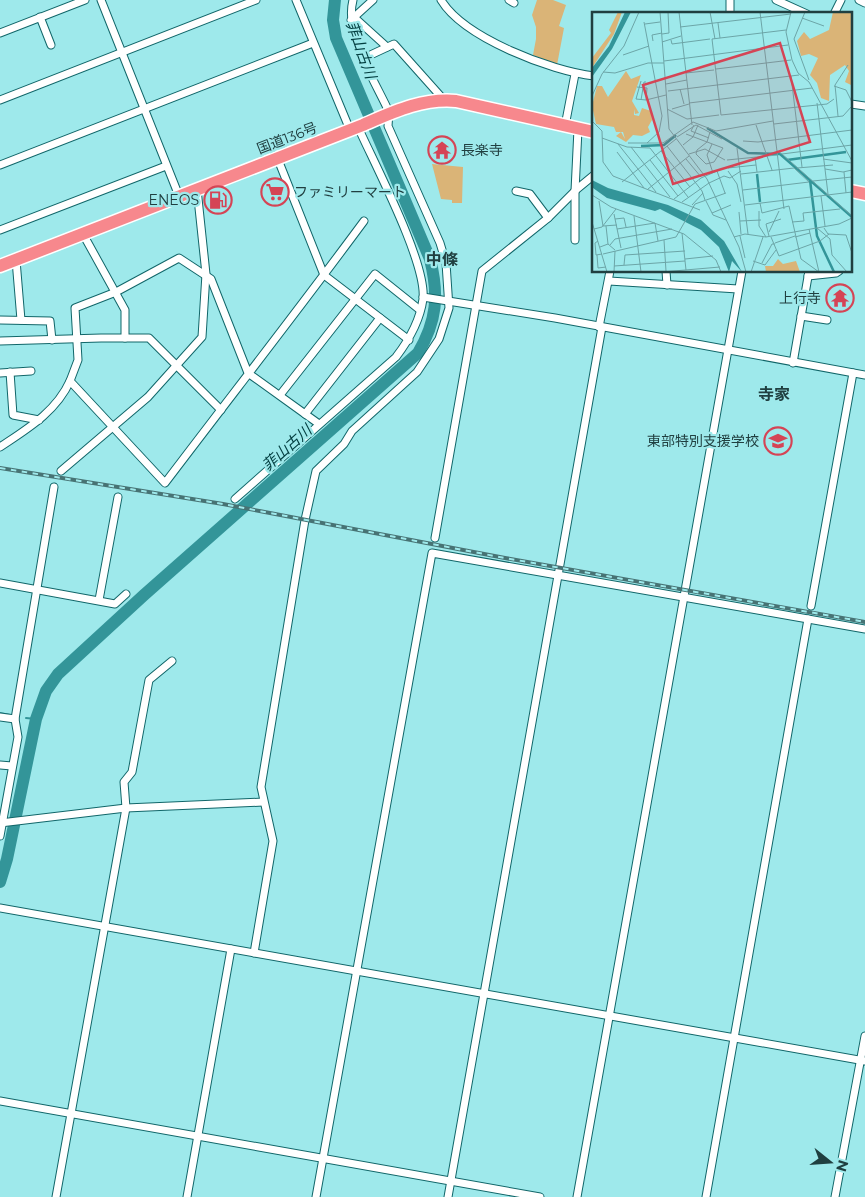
<svg xmlns="http://www.w3.org/2000/svg" width="865" height="1197" font-family="Montserrat,'Noto Sans JP',sans-serif">
<style>
.green{fill:#dab477}
.lines{fill:none;stroke-linecap:round;stroke-linejoin:round}
.stream{stroke:#339599;stroke-width:2}
.river{stroke:#339599;stroke-width:12}
.street-casing{stroke:#116669;stroke-width:9}
.highway-casing{stroke:#fff;stroke-width:15}
.street{stroke:#fff;stroke-width:7}
.highway{stroke:#f7888d;stroke-width:12}
.rail-casing{stroke:#477374;stroke-width:4}
.rail{stroke:#9ee9eb;stroke-width:2;stroke-dasharray:5.5;stroke-linecap:butt}
.labels{text-anchor:middle;stroke-width:4.5;stroke-linejoin:round;paint-order:stroke}
.street-label{font-size:14px;fill:#203f40;stroke:#9ee9eb}
.poi-label{font-size:14px;fill:#203f40;stroke:#9ee9eb;text-anchor:end}
.water-label{font-size:15px;font-style:italic;fill:#003c3e;stroke:#9ee9eb}
.quarter-label{font-size:16px;font-weight:bold;fill:#203f40;stroke:#9ee9eb}
.inset-river{fill:none;stroke:#339599;stroke-width:2.5}
.inset-road{fill:none;stroke:#6ca5a7;stroke-width:1}
.view{fill:#d54455;fill-opacity:0.15;stroke:#d54455;stroke-width:2.5}
.inset-edge{fill:none;stroke:#203f40;stroke-width:2.5}
</style>
<rect width="100%" height="100%" fill="#9ee9eb"/>
<g class="green">
<polygon points="537,0 553,0 566,5 559,26 564,28 557,65 533,55 536,39 536,27 532,15"/>
<polygon points="432,164 463,167 462,203 452,203 452,200 441,199"/>
</g>
<g class="lines">
<g class="stream">
<polyline points="0,713 10,715"/>
<polyline points="26,718 36,719"/>
</g>
<path class="river" d="M0,882l7,-23 29,-140 10,-28 12,-17 86,-79 274,-242c19,-32 21,-58 12,-94l-94,-221 -3,-18 2,-20"/>
<g class="street-casing">
<g id="street">
<polyline points="101,0 179,196"/>
<polyline points="296,0 350,130"/>
<path d="M441,0c23,38 110,71 153,76"/>
<polyline points="509,0 514,3"/>
<polyline points="730,0 730,14"/>
<polyline points="776,0 807,14"/>
<polyline points="859,0 865,3"/>
<polyline points="834,14 841,0"/>
<polyline points="40,17 51,45"/>
<polyline points="355,18 387,47"/>
<polyline points="351,20 373,0"/>
<polyline points="0,33 85,0"/>
<polyline points="364,58 394,44 444,100"/>
<polyline points="0,100 256,0"/>
<polyline points="851,104 865,106"/>
<polyline points="565,126 575,74"/>
<polyline points="277,157 324,275 409,340"/>
<polyline points="0,165 313,43"/>
<polyline points="516,191 530,194 548,218"/>
<polyline points="0,230 166,166"/>
<polyline points="83,234 125,310 125,338"/>
<polyline points="575,240 575,191 578,129"/>
<polyline points="16,260 21,320"/>
<polyline points="666,271 667,285"/>
<polyline points="808,276 836,273 839,271"/>
<polyline points="609,281 738,289"/>
<polyline points="423,297 555,318 865,375"/>
<polyline points="801,316 827,320"/>
<polyline points="0,320 50,321 52,340"/>
<polyline points="599,327 610,271"/>
<polyline points="0,341 101,338 149,338 221,410"/>
<polyline points="793,363 809,271"/>
<polyline points="10,372 13,415 39,420"/>
<polyline points="0,373 31,371"/>
<polyline points="280,395 375,274 420,310"/>
<polyline points="305,414 380,318"/>
<path d="M319,424l-71,-51 -37,-94 -32,-21 -63,34 -41,16 3,52 -8,21 95,102c66,-87 134,-174 199,-262"/>
<path d="M0,447c27,-18 56,-35 70,-66"/>
<polyline points="61,471 148,397 202,337 206,274 197,189"/>
<path d="M235,499l161,-142c13,-17 24,-36 27,-58 4,-36 -49,-136 -65,-172"/>
<polyline points="435,538 482,271 548,218 577,189 594,175"/>
<polyline points="0,583 115,604 126,594"/>
<polyline points="99,600 118,497"/>
<polyline points="811,606 853,373"/>
<polyline points="0,717 15,719"/>
<polyline points="0,765 12,766"/>
<polyline points="0,823 126,808 263,802"/>
<polyline points="0,836 18,737 15,719 54,487"/>
<polyline points="0,908 865,1061"/>
<path d="M254,953l19,-112 -12,-54 44,-267 11,-49 28,-27 8,-13 65,-59 22,-33 10,-31 -3,-45 -6,-20 -52,-117 1,-14c-14,-31 -45,-78 -36,-112"/>
<polyline points="0,1101 540,1197"/>
<polyline points="56,1197 126,808 124,782 132,772 149,680 172,661"/>
<polyline points="187,1197 231,949"/>
<polyline points="316,1197 432,553 865,629"/>
<polyline points="448,1197 602,327"/>
<polyline points="577,1197 742,271"/>
<polyline points="706,1197 808,619"/>
<polyline points="835,1197 865,1036"/>
</g>
</g>
<g class="highway-casing">
<g id="highway">
<polyline points="851,191 865,194"/>
<path d="M0,266l363,-141c30,-13 59,-27 93,-24l138,31"/>
</g>
</g>
<use href="#street" class="street"/>
<use href="#highway" class="highway"/>
<g class="rail-casing">
<polyline id="rail" points="0,468 223,504 505,558 865,622"/>
</g>
<use href="#rail" class="rail"/>
</g>
<defs>
<g id="temple-ring" transform="scale(1.4375)"><circle r="9.5" fill="#9ee9eb" stroke="#d54455" stroke-width="1.5"/><path d="M0-6L5-2H3V0L6.5 2.5H4V6H1.5V3h-3V6H-4V2.5H-6.5L-3 0V-2H-5Z" fill="#d54455"/></g>
<g id="supermarket-ring" transform="scale(1.4375)"><circle r="9.5" fill="#9ee9eb" stroke="#d54455" stroke-width="1.5"/><path d="M-6-5.5h2.5l.6 2H6L4.5 2H-2.5L-4.4-4H-6ZM-1.5 3.2a1.3 1.3 0 1 0 .1 0ZM3 3.2a1.3 1.3 0 1 0 .1 0Z" fill="#d54455"/></g>
<g id="fuel-ring" transform="scale(1.4375)"><circle r="9.5" fill="#9ee9eb" stroke="#d54455" stroke-width="1.5"/><path d="M-5.5-6h7V0h2V4h1.3V-2.5L3-4.5l.8-.8L6-3V5H2.5V1h-1V6h-7ZM-4.2-4.7v3.2H.2V-4.7Z" fill="#d54455"/></g>
<g id="school-ring" transform="scale(1.4375)"><circle r="9.5" fill="#9ee9eb" stroke="#d54455" stroke-width="1.5"/><path d="M0-5L7-2L0 1L-7-2ZM-4 1L0 2.5L4 1V4Q0 6-4 4Z" fill="#d54455"/></g>
</defs>
<g fill-rule="evenodd">
<use href="#temple-ring" x="442" y="150"/>
<use href="#supermarket-ring" x="275" y="192"/>
<use href="#fuel-ring" x="218" y="200"/>
<use href="#temple-ring" x="840" y="298"/>
<use href="#school-ring" x="778" y="441"/>
</g>
<g class="labels">
<g class="street-label">
<text transform="translate(287 138) rotate(-21)" y="5">国道136号</text>
</g>
<g class="poi-label">
<text x="461" y="155" text-anchor="start">長楽寺</text>
<text x="294" y="197" text-anchor="start">ファミリーマート</text>
<text x="199" y="205">ENEOS</text>
<text x="821" y="303">上行寺</text>
<text x="759" y="446">東部特別支援学校</text>
</g>
<g class="water-label">
<text transform="translate(361 50) rotate(70)" y="5">菲山古川</text>
<text transform="translate(287 448) rotate(-42)" y="5">菲山古川</text>
</g>
<g class="quarter-label">
<text x="442" y="265">中條</text>
<text x="774" y="400">寺家</text>
</g>
</g>
<g transform="translate(592 12)">
<rect width="260" height="260" fill="#9ee9eb"/>
<path d="M26,0h4l-8,22 -22,34v-10l19,-25 -2,-3zM241,0h19v78l-1,-5 -6,-3 4,-11 -4,-6 -15,10 -1,26 -8,-3 -4,-15 -7,-8 8,-17 -9,-4 -8,2 -4,-15 7,-9 6,7 19,-9zM34,59l5,8 10,-4 -9,26 7,12 -4,1 -1,-5v6l5,1 3,-8 9,3 1,9 -4,7 2,5 -8,4 -9,-1 -7,7 -10,-6 5,-4 4,7 -2,-7h-7l-2,-5 -18,-3 -4,-18 5,-20h5l6,11zM186,247l5,5 13,-3 4,11h-34l-1,-6h8z" fill="#dab477"/>
<path d="M33,0h6l-19,37 -20,28v-9l17,-22zM0,168l16,8 60,17 33,15 23,21 18,31 -10,-11 -3,11 -10,-25 -18,-17 -41,-21 -5,2 -48,-13 -14,-10z" fill="#339599"/>
<path class="inset-river" d="M115,116l41,25 32,1 72,63M49,134l23,-1 12,-10M195,148l59,-8M165,162l3,28M218,168l7,56 17,36"/>
<path class="inset-road" d="M68,0l9,117 38,50 32,68 7,25M87,0l13,113M118,0l5,27M168,0l24,197M199,0l-5,20 6,28 6,13 11,9 43,79M213,0l-11,27 15,41M210,6l22,8M52,10l18,94 -3,16 -12,11M126,11l2,15M53,12l15,-2M88,15l111,-13M194,18l-74,9 9,76 106,-11 7,-5M70,22l7,-1 -1,-21M79,28l1,4 38,-5M61,29l-1,-6 10,-2M70,30l19,-6M31,43l26,-9M72,49l124,-16M124,57l75,-9M11,60l12,1 33,-10h16M94,61l28,-3M199,64l11,91M49,69l-5,18 10,1 20,-5M74,72l21,-4M242,74l12,4 6,12M45,75l10,1 -1,12M88,77l4,15M76,79l131,-16M0,84l10,-22 22,-28 15,-34M49,88l3,-18h2M97,91l123,-15M225,91l11,91M75,97l20,10 32,-4M80,97l17,-5M246,104l-3,-31 13,-20M0,109l10,10 1,31 10,14 87,34M182,112l69,-8 9,-10M102,113l-3,6 18,7M164,113l16,45M94,122l37,14 -9,14 -8,2 -10,-10 1,-4M85,125l19,-12 26,14M10,126l25,9 23,1 38,49M151,129l15,1 94,-12M36,131h35l30,-21 23,9 57,-10M26,132l20,25M120,132l-5,11 6,18M91,133l10,-8 5,-12M75,134l35,45 3,9M39,135l39,50M145,136l11,86M105,138l10,-8 3,-10M69,139l29,36M185,139l5,3 70,-9M25,140l27,36M97,142l16,-5 20,11M190,142l70,62M163,145l2,15M94,147l15,18M231,147l29,4M58,148l28,36M135,148l50,-5M136,156l28,-3M202,156l15,14M205,156l36,-3M46,157l18,23M233,157l18,3 9,-2M136,159l9,13 4,18M252,160l2,21M149,162l53,-6M221,169l39,-4M30,170l54,-43M56,177l41,-33M151,178l66,-8M0,183l19,12 73,27 32,26 5,12M229,184l4,30M82,187l27,-21 16,-7 8,22M7,189l4,25 14,-1M114,189l7,14 13,5M90,190l27,-19 15,-7 6,2 11,-7M168,191l2,10 27,-7 12,53 18,13M100,193l11,-12M153,193l107,-13M167,199v15l7,11M147,200l2,22M120,201l19,-8M22,202l7,34M42,204l7,56M23,207l9,-1 2,9M148,209l21,-1M0,210l15,50M200,210l12,-1 -1,-8 37,-4M14,214l2,18M225,216l13,11 2,16 15,17M232,216l4,6 18,1 6,18M2,217l8,-2 14,-18M25,217l38,-6 3,18M217,217l10,43M177,220l10,-21M90,221l4,37M148,224l5,22M177,224l-3,-12 15,-5M142,225l11,-3 21,3 73,-13 13,-6M179,225l8,19 41,-15 9,-7M203,225l15,-4M72,228l2,31M6,229l-3,2 1,12 6,-1M183,231l20,-7M18,233l5,-6 57,-10M8,235l8,-3 7,6M11,242l73,-17 19,-33 31,-11M5,243l1,13 8,-1M93,247l28,-3M161,249l12,4 11,-15M170,251l10,-19h3M32,253l1,-10 60,-4M22,254l71,-5M22,260l1,-21M70,260l58,-5M159,260l12,-35"/>
<path class="view" d="M188,31l30,99 -137,42 -30,-99z"/>
<rect width="260" height="260" class="inset-edge"/>
</g>
<g transform="translate(830 1162) rotate(107)" stroke="#9ee9eb" stroke-width="4" paint-order="stroke">
<path d="M0-4L9 19L0 12L-9 19Z" fill="#203f40"/>
<text y="-8" font-size="14" font-weight="bold" text-anchor="middle" fill="#203f40">N</text>
</g>
</svg>
